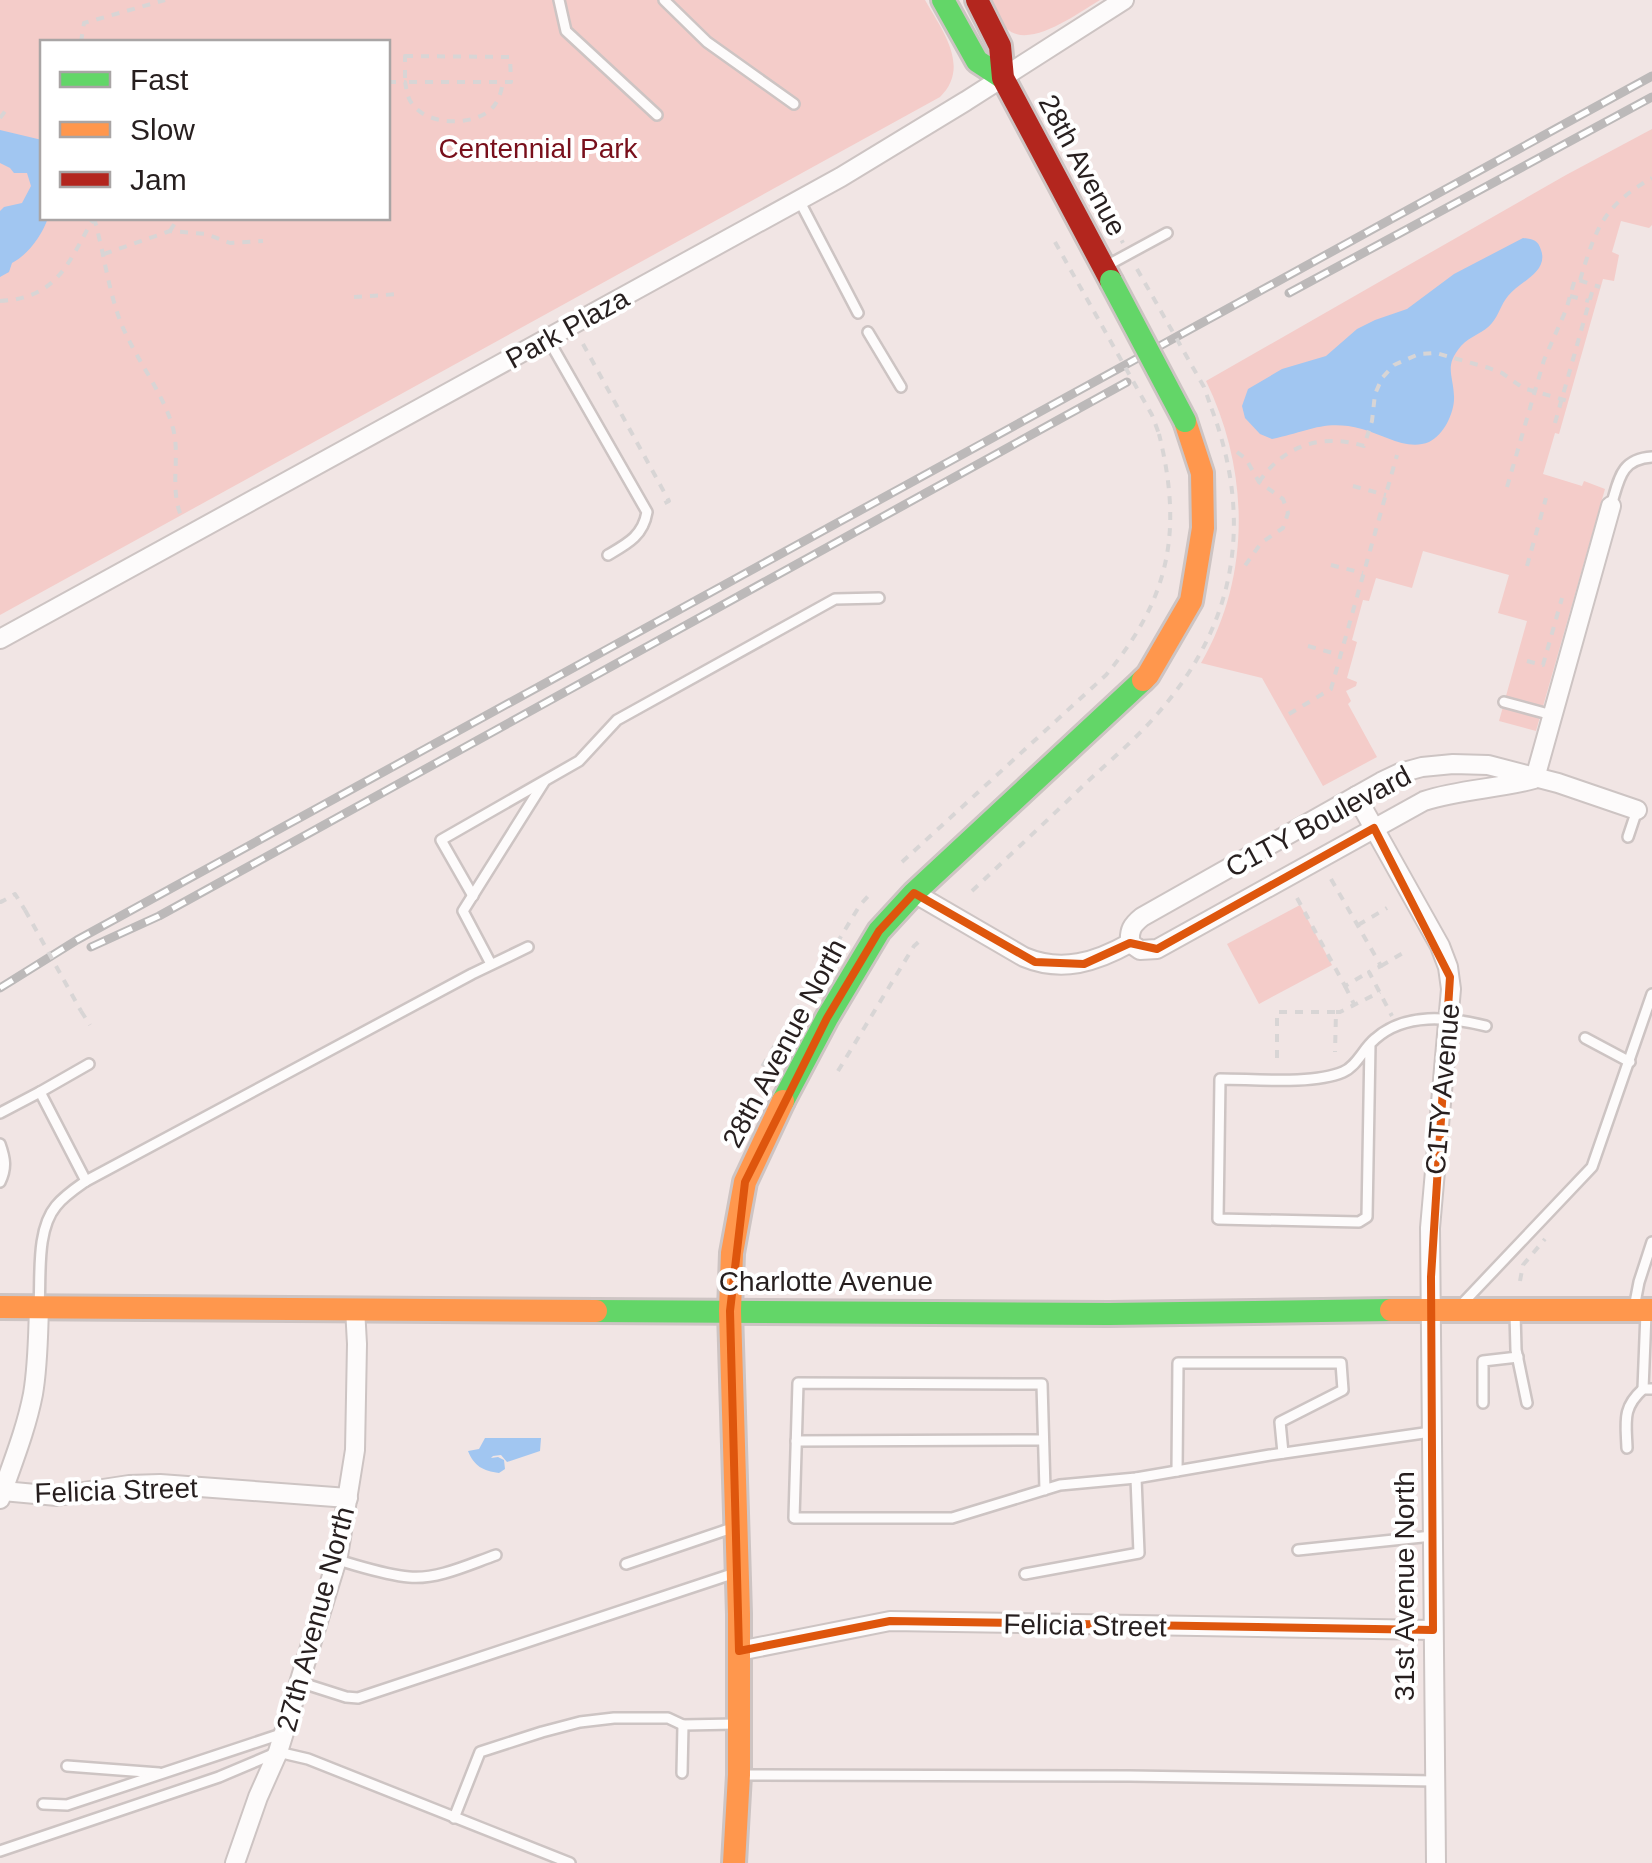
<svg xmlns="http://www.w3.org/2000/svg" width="1652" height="1863" font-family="Helvetica,sans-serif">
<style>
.green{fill:#f4ccc9;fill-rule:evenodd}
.water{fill:#a1c6f1}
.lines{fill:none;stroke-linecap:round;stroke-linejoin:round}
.lane-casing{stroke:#cdc4c3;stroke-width:14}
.street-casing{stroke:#cdc4c3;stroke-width:22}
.fast-casing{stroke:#cdc4c3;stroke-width:28}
.slow-casing{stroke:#cdc4c3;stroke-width:28}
.jam-casing{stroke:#cdc4c3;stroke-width:28}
.path{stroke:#d8d5d5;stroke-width:4;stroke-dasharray:8 8;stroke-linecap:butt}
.lane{stroke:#fdfbfb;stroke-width:9}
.street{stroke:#fdfbfb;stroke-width:18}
.fast{stroke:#63d668;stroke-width:22}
.slow{stroke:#ff974d;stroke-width:22}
.jam{stroke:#b3261e;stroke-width:22}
.rail-casing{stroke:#bcb9b9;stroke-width:9}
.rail{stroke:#fff;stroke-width:5;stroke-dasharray:15;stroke-linecap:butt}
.fast-bridge-casing{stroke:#cdc4c3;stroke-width:28;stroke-linecap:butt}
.path-bridge{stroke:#d8d5d5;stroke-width:4;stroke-dasharray:8 8;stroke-linecap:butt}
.fast-bridge{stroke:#63d668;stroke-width:22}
.marked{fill:none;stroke:#de560d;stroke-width:8;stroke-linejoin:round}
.labels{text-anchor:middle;stroke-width:8;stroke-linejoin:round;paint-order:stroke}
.park-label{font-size:28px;fill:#780f1b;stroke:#fff}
.street-label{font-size:28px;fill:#271f1f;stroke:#fff}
</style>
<rect width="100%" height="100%" fill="#f1e5e4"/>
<g class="green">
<path d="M0,0h925c17,30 46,67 15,97l-940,518zM42,42h346v176h-346z"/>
<path d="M990,0h110c-21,12 -71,51 -94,28 -7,-7 -11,-19 -16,-28z"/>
<path d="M1652,129v96l-3,3 -28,-7 -9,31 7,3 -5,26 -11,-2 -44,155 -4,-1 -12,41 39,12 2,-5 21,8 -69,242 -37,-10 28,-100 -29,-8 11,-38 -86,-24 -11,37 -36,-10 -7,23 -6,-1 -11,40 5,2 -10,36 10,4 -1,4 -10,5 5,10 -3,3 29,53 -54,29 -61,-108 -61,-15c51,-87 48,-194 5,-282l360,-206z"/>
<polygon points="1300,905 1332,965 1259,1004 1227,944"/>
</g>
<g class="water">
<path d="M0,130l42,10v78h6c-6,17 -19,36 -36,45l-3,9 -9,5v-66l4,-4 18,-4 9,-17 -4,-13h-13l-4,-5 -10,-5z"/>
<path d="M1523,238c10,1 15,2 18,12 8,22 -22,32 -33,46 -7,8 -9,19 -16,27 -8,10 -22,13 -31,23 -17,20 -8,28 -7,50 1,16 -10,39 -25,46 -22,9 -45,-7 -67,-13 -38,-10 -54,3 -90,10l-12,-5 -15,-16 -3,-12 6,-17 34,-20 44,-13 31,-27 18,-9 32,-11 47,-35z"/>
<path d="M485,1438h56l-1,13 -33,11 -6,-7 -8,1 -2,2 7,-1 6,3 1,9 -6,4c-16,-2 -25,-7 -31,-22l11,-2z"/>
</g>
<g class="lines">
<g class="lane-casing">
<g id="lane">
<polyline points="559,0 566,31 657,115"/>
<polyline points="664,0 707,42 794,104"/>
<polyline points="799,200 858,313"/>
<polyline points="1108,265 1167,233"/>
<polyline points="868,332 901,387"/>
<path d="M548,339l99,173c-4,24 -20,32 -39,43"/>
<path d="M1611,506c8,-26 9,-47 41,-49"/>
<polyline points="1504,702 1552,715"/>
<polyline points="1628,837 1637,810"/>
<polyline points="473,896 441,840 579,761 617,720 835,599 879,598"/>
<polyline points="491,964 463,911 544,782"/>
<polyline points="1585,1038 1630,1062"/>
<path d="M1370,1044l-3,173 -8,5 -141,-3 2,-140c34,0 92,6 123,-7 14,-6 20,-23 32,-33 30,-27 74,-22 111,-13"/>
<polyline points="40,1092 89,1064"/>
<polyline points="0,1113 40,1092 86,1181"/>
<path d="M0,1144c5,14 7,24 0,38"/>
<polyline points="1462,1304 1592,1167 1652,994"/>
<path d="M39,1306c2,-30 -3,-76 17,-100 8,-10 20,-18 30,-25l386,-207 56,-27"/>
<polyline points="1634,1308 1639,1282 1652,1242"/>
<polyline points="1515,1313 1516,1350 1527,1403"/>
<polyline points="1646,1313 1643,1389 1652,1389"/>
<polyline points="1483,1403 1483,1361 1518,1357"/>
<polyline points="796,1441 1043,1440"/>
<path d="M1627,1448c-1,-27 -5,-40 16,-59"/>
<polyline points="1177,1471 1178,1363 1341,1363 1343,1390 1280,1422 1283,1453"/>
<polyline points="1045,1490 1042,1384 798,1383 794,1518 952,1518 1060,1485 1136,1478 1270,1455 1431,1432"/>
<polyline points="1298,1550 1432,1536"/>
<path d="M337,1560c23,6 48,15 72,17 28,3 61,-13 87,-22"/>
<polyline points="626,1564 732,1528"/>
<polyline points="1025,1574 1139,1553 1136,1478"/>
<polyline points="299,1682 346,1697 358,1698 735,1573"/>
<polyline points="67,1766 159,1773"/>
<polyline points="682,1773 683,1725"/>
<polyline points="739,1775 1130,1776 1434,1781"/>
<polyline points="43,1804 67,1805 281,1734"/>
<polyline points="454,1818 480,1752 542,1732 580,1722 614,1718 668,1718 683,1725 736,1724"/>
<polyline points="0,1851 219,1777 278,1752 308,1759 570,1863"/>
</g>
</g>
<g class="street-casing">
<g id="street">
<polyline points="0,639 841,177 966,101 1124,0"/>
<polyline points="1535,778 1611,506"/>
<polyline points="1356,796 1440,946 1448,967 1451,989 1430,1228 1436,1863"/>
<path d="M914,893l110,64c38,16 72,5 106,-14"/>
<path d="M1130,943c-1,-13 2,-18 12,-26l239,-135 19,-9 22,-6 31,-3 35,1 70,18 79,27"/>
<path d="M1130,943l10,7 17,-1 267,-148c36,-12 74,-12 110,-22"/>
<polyline points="3,1491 57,1496 129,1485 160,1484 348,1498"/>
<path d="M0,1499c12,-35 26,-69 33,-105 5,-29 5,-58 6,-87"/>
<polyline points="739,1651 890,1621 1433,1630"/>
<polyline points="235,1863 258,1797 278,1752 338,1556 355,1450 357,1344 355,1308"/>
</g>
</g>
<g class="fast-casing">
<g id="fast">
<polyline points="943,0 977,61 1003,78"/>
<polyline points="783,1101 827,1018 879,931 914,893 1143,680"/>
<polyline points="596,1311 1109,1314 1391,1310"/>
</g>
</g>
<g class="slow-casing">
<g id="slow">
<polyline points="1143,680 1148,675 1191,601 1203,528 1202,473 1185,421"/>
<polyline points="0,1307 596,1311"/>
<polyline points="1391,1310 1652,1310"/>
<polyline points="734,1863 739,1775 739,1614 730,1311 732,1253 745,1182 783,1101"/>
</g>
</g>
<g class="jam-casing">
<polyline id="jam" points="977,0 1000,46 1003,78 1111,281"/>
</g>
<g class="path">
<polyline points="81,42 84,23 165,0"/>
<polygon points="405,56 510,57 511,82 405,82"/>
<path d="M388,82h17c2,9 2,16 8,23 15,20 57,21 76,6 9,-7 12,-18 14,-29"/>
<polyline points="0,118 6,110"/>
<polyline points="1107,212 1123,243"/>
<path d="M94,218c10,34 14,72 27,105 14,35 43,71 52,105 8,31 -5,62 10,92"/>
<polyline points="170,231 178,218"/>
<polyline points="104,254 170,231 206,234 230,243 263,241"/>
<path d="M1580,280c16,-52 23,-74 72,-102"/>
<polyline points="1570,296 1589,301"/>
<polyline points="354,297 399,294"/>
<path d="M0,301c59,-3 68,-39 94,-83"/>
<polyline points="583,344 669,501 659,506"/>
<polyline points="1555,423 1594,285"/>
<polyline points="1237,452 1246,459 1259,482 1283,499 1288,513 1283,528 1261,543 1242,570"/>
<path d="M1259,482c25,-37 63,-49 105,-36l8,-25 3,-27 7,-16 12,-13 25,-11 17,-1 53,15 13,5 21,15 45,13"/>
<polyline points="1353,486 1386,495"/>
<polyline points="1507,487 1544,360 1566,310 1575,279 1600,287"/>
<polyline points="1331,565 1363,573"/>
<polyline points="1527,566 1546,498"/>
<polyline points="1308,646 1340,655"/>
<polyline points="1527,661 1543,665 1562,598"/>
<polyline points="1289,714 1331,689 1397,455"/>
<path d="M902,862l204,-187c64,-77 77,-144 53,-241"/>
<polyline points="1331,879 1381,966 1369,972 1392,1016"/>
<path d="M972,891c39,-37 78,-73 116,-110 24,-22 50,-44 71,-69 79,-91 94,-194 52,-305"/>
<polyline points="1297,898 1345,986 1369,972"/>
<polyline points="0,900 1,902 15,894 25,910"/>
<polyline points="1358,925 1387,908"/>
<polyline points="1381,966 1408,950"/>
<polyline points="1345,986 1354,1004"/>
<polyline points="81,1011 90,1025"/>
<polyline points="1336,1012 1340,1012 1380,992"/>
<polyline points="1277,1058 1277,1012 1336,1012 1335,1052"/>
<polyline points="838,1071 914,946 924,937"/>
<polyline points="754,1080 860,905 870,894"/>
<polyline points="1520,1281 1523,1265 1545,1239"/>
</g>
<use href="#lane" class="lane"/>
<use href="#street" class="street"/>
<use href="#fast" class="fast"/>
<use href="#slow" class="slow"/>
<use href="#jam" class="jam"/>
<g class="rail-casing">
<g id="rail">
<polyline points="1289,293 1652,97"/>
<polyline points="91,947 159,916 1127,382"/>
<polyline points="0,988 77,940 1652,76"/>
</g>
</g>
<use href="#rail" class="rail"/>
<g class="fast-bridge-casing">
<polyline id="fast-bridge" points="1111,281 1185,421"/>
</g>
<g class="path-bridge">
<polyline points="1055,242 1152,415 1159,434"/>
<polyline points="1137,269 1204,387 1211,407"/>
<polyline points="25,910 81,1011"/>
</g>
<use href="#fast-bridge" class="fast-bridge"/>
</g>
<path class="marked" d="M1374,828l76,149 -19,300 2,353 -543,-9 -151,30 -9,-340 15,-129 82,-164 52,-87 35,-38 121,69 49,2 46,-21 27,6z"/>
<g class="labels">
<g class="park-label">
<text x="538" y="158">Centennial Park</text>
</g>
<g class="street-label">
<text transform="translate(1083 165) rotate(62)" y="10">28th Avenue</text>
<text transform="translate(567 328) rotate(-29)" y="10">Park Plaza</text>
<text transform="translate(1318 821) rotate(-28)" y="10">C1TY Boulevard</text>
<text transform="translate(784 1043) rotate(-62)" y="10">28th Avenue North</text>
<text transform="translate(1442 1089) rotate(-85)" y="10">C1TY Avenue</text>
<text x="826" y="1291">Charlotte Avenue</text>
<text transform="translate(116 1490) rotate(-2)" y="10">Felicia Street</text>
<text transform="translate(1404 1586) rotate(-90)" y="10">31st Avenue North</text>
<text transform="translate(315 1619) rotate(-75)" y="10">27th Avenue North</text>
<text transform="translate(1085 1625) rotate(1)" y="10">Felicia Street</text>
</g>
</g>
<rect x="40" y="40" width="350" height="180" fill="#ffffff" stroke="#a9a5a5" stroke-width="2.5"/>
<rect x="60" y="72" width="50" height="15" fill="#63d668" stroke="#a9a5a5" stroke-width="2.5"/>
<text x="130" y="90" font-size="30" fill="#271f1f">Fast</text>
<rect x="60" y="122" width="50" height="15" fill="#ff974d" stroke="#a9a5a5" stroke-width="2.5"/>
<text x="130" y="140" font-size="30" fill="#271f1f">Slow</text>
<rect x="60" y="172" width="50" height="15" fill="#b3261e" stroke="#a9a5a5" stroke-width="2.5"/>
<text x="130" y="190" font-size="30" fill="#271f1f">Jam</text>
</svg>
